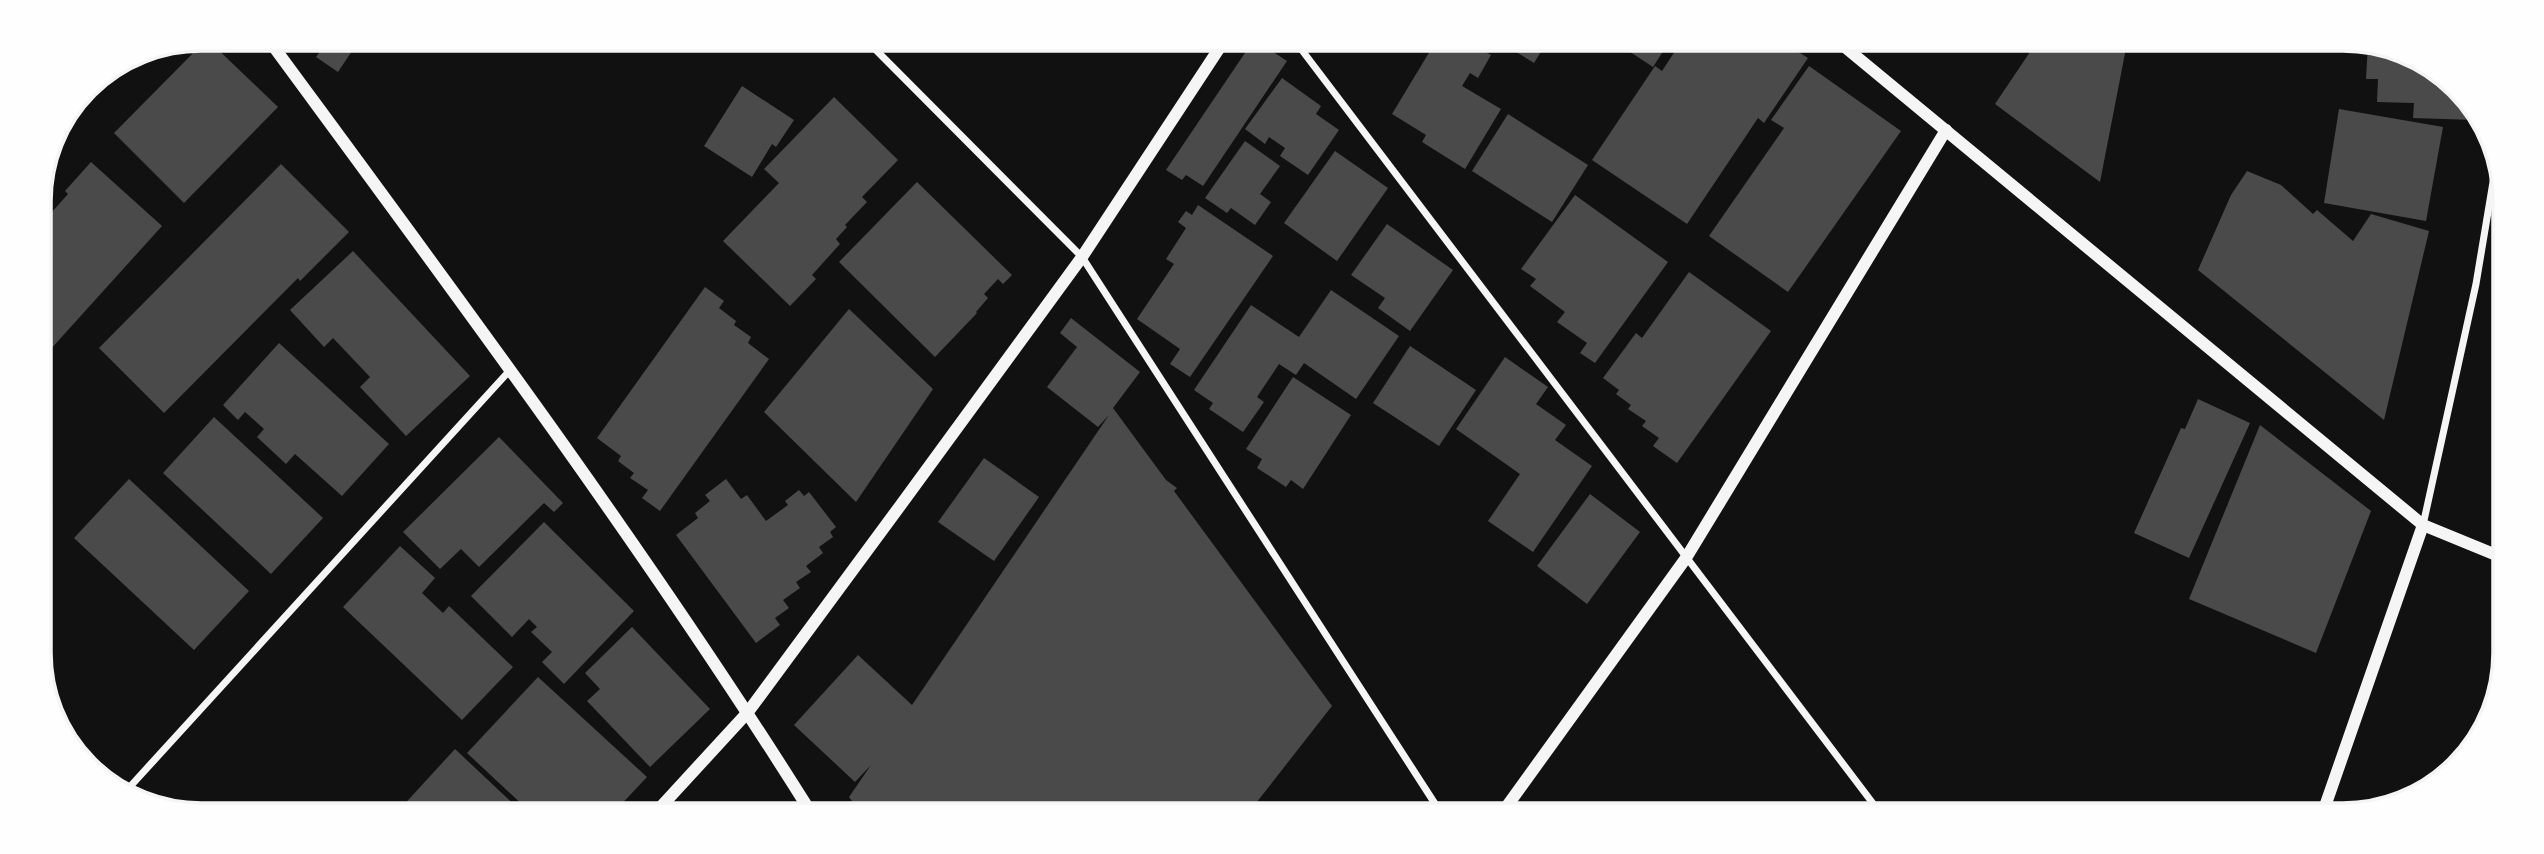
<svg xmlns="http://www.w3.org/2000/svg" width="2544" height="854" font-family="Inter,sans-serif">
<style>
.building{fill:#4a4a4a}
.lines{fill:none;stroke-linecap:round;stroke-linejoin:round}
.minor{stroke:#f5f5f5;stroke-width:7}
.tertiary{stroke:#f5f5f5;stroke-width:12}
.rim{fill:none;stroke:#f5f5f5;stroke-width:3.5}
</style>
<rect width="100%" height="100%" fill="#111"/>
<g class="building">
<polygon points="207,39 278,107 184,203 114,133"/>
<polygon points="305,39 360,39 338,72 316,57 321,50"/>
<polygon points="1253,41 1257,41 1287,61 1203,186 1186,175 1182,180 1166,170"/>
<polygon points="1444,42 1469,42 1491,55 1478,78 1470,73 1462,86 1501,109 1465,169 1422,142 1426,135 1392,114 1433,46 1439,50"/>
<polygon points="1500,42 1547,42 1534,63"/>
<polygon points="1615,42 1669,42 1653,67"/>
<polygon points="1681,42 1784,43 1808,58 1764,123 1758,118 1687,224 1592,160 1655,66 1662,71"/>
<polygon points="2036,43 2127,43 2100,182 1995,104"/>
<polygon points="2368,44 2385,44 2465,94 2474,112 2474,120 2413,118 2414,103 2377,102 2378,79 2366,79"/>
<polygon points="1809,66 1901,131 1788,292 1709,236 1784,128 1771,120"/>
<polygon points="1282,78 1321,106 1316,114 1339,130 1308,175 1280,156 1285,148 1269,137 1265,144 1245,129"/>
<polygon points="742,86 794,120 776,147 772,144 752,177 704,146"/>
<polygon points="834,97 898,160 862,197 867,202 845,225 847,227 836,239 840,244 812,275 816,279 790,306 723,241 779,183 764,169"/>
<polygon points="2339,109 2443,127 2426,221 2324,203"/>
<polygon points="1508,114 1588,165 1552,222 1472,171"/>
<polygon points="1245,141 1280,166 1260,194 1271,202 1255,225 1231,208 1227,213 1205,198"/>
<polygon points="1335,151 1388,188 1337,261 1284,223"/>
<polygon points="91,162 162,226 40,361 39,234 47,225 43,222 68,194 65,191"/>
<polygon points="281,164 349,232 300,281 298,278 164,413 99,348"/>
<polygon points="2247,171 2281,185 2313,214 2317,210 2353,241 2371,214 2429,231 2384,420 2198,270 2231,195"/>
<polygon points="917,182 1012,275 1003,284 998,279 984,294 988,298 976,312 977,313 935,357 839,262"/>
<polygon points="1575,195 1668,262 1595,363 1580,353 1587,343 1557,322 1565,312 1530,286 1536,279 1521,269"/>
<polygon points="1198,205 1273,256 1190,377 1170,364 1180,349 1137,319 1174,264 1166,259 1186,228 1178,222 1186,211 1192,215"/>
<polygon points="1387,224 1453,270 1410,331 1378,308 1385,298 1351,275"/>
<polygon points="353,251 470,376 406,436 360,387 370,377 333,338 324,347 290,310"/>
<polygon points="1689,272 1771,331 1677,463 1653,446 1659,438 1642,426 1646,421 1628,409 1631,405 1616,394 1619,390 1603,378 1636,333 1642,338"/>
<polygon points="705,287 724,301 719,308 736,321 734,325 751,337 748,343 769,359 660,511 642,498 648,490 630,478 634,473 618,461 621,456 597,438"/>
<polygon points="1331,290 1399,336 1356,399 1304,363 1296,375 1279,364 1257,397 1264,402 1243,432 1209,409 1213,403 1194,390 1251,305 1299,337"/>
<polygon points="849,309 933,389 856,502 764,412"/>
<polygon points="1071,318 1140,372 1113,408 1166,480 1177,488 1174,491 1332,706 1249,812 860,812 849,797 871,765 855,782 794,725 858,655 912,705 1109,415 1098,427 1047,387 1077,347 1060,333"/>
<polygon points="279,343 389,444 342,496 295,454 286,464 257,437 264,429 245,412 238,420 223,405"/>
<polygon points="1410,346 1476,390 1439,446 1373,403"/>
<polygon points="1505,357 1548,387 1536,404 1566,425 1555,440 1592,466 1533,552 1488,521 1520,474 1456,429"/>
<polygon points="1293,377 1351,415 1303,489 1291,480 1286,487 1257,468 1262,459 1246,449"/>
<polygon points="2198,399 2250,423 2189,558 2134,533 2181,428 2185,429"/>
<polygon points="214,417 323,518 271,574 163,473"/>
<polygon points="2260,425 2371,511 2316,653 2189,599"/>
<polygon points="499,437 563,503 554,512 544,503 479,567 461,549 440,569 403,532"/>
<polygon points="984,458 1039,497 994,561 938,522"/>
<polygon points="129,479 249,591 194,650 74,538"/>
<polygon points="726,479 741,499 747,495 766,521 788,505 785,501 799,490 804,496 809,492 836,527 830,532 833,537 819,547 823,553 806,566 811,572 796,582 800,588 783,600 789,608 775,618 780,625 756,643 676,535 698,518 695,513 710,501 705,495"/>
<polygon points="1590,494 1640,532 1587,604 1537,566"/>
<polygon points="544,522 634,611 564,684 542,662 552,652 531,632 537,627 529,619 512,637 471,596"/>
<polygon points="400,546 435,578 422,593 443,613 449,606 513,667 462,720 343,607"/>
<polygon points="632,627 710,709 650,767 587,701 600,689 585,673"/>
<polygon points="538,677 647,777 615,811 529,811 467,753"/>
<polygon points="455,749 521,811 399,810"/>
</g>
<g class="lines">
<g class="minor">
<polyline points="866,40 1082,257 1441,813"/>
<polyline points="1295,41 1881,814"/>
<polyline points="2423,525 2476,284 2497,158"/>
<polyline points="127,790 511,369"/>
</g>
<g class="tertiary">
<path d="M268,39c186,253 375,506 542,772"/>
<polyline points="1840,43 2423,525 2501,557"/>
<polyline points="657,811 748,712 900,506 1082,257 1224,41"/>
<polyline points="1502,813 1686,558 1946,130"/>
<polyline points="2322,815 2423,525"/>
</g>
</g>
<path d="M0 0H2544V854H0ZM201 51H2343A150 150 0 0 1 2493 201V653A150 150 0 0 1 2343 803H201A150 150 0 0 1 51 653V201A150 150 0 0 1 201 51Z" fill="#fefefe" fill-rule="evenodd"/>
<path class="rim" d="M201 51H2343A150 150 0 0 1 2493 201V653A150 150 0 0 1 2343 803H201A150 150 0 0 1 51 653V201A150 150 0 0 1 201 51Z"/>
</svg>
